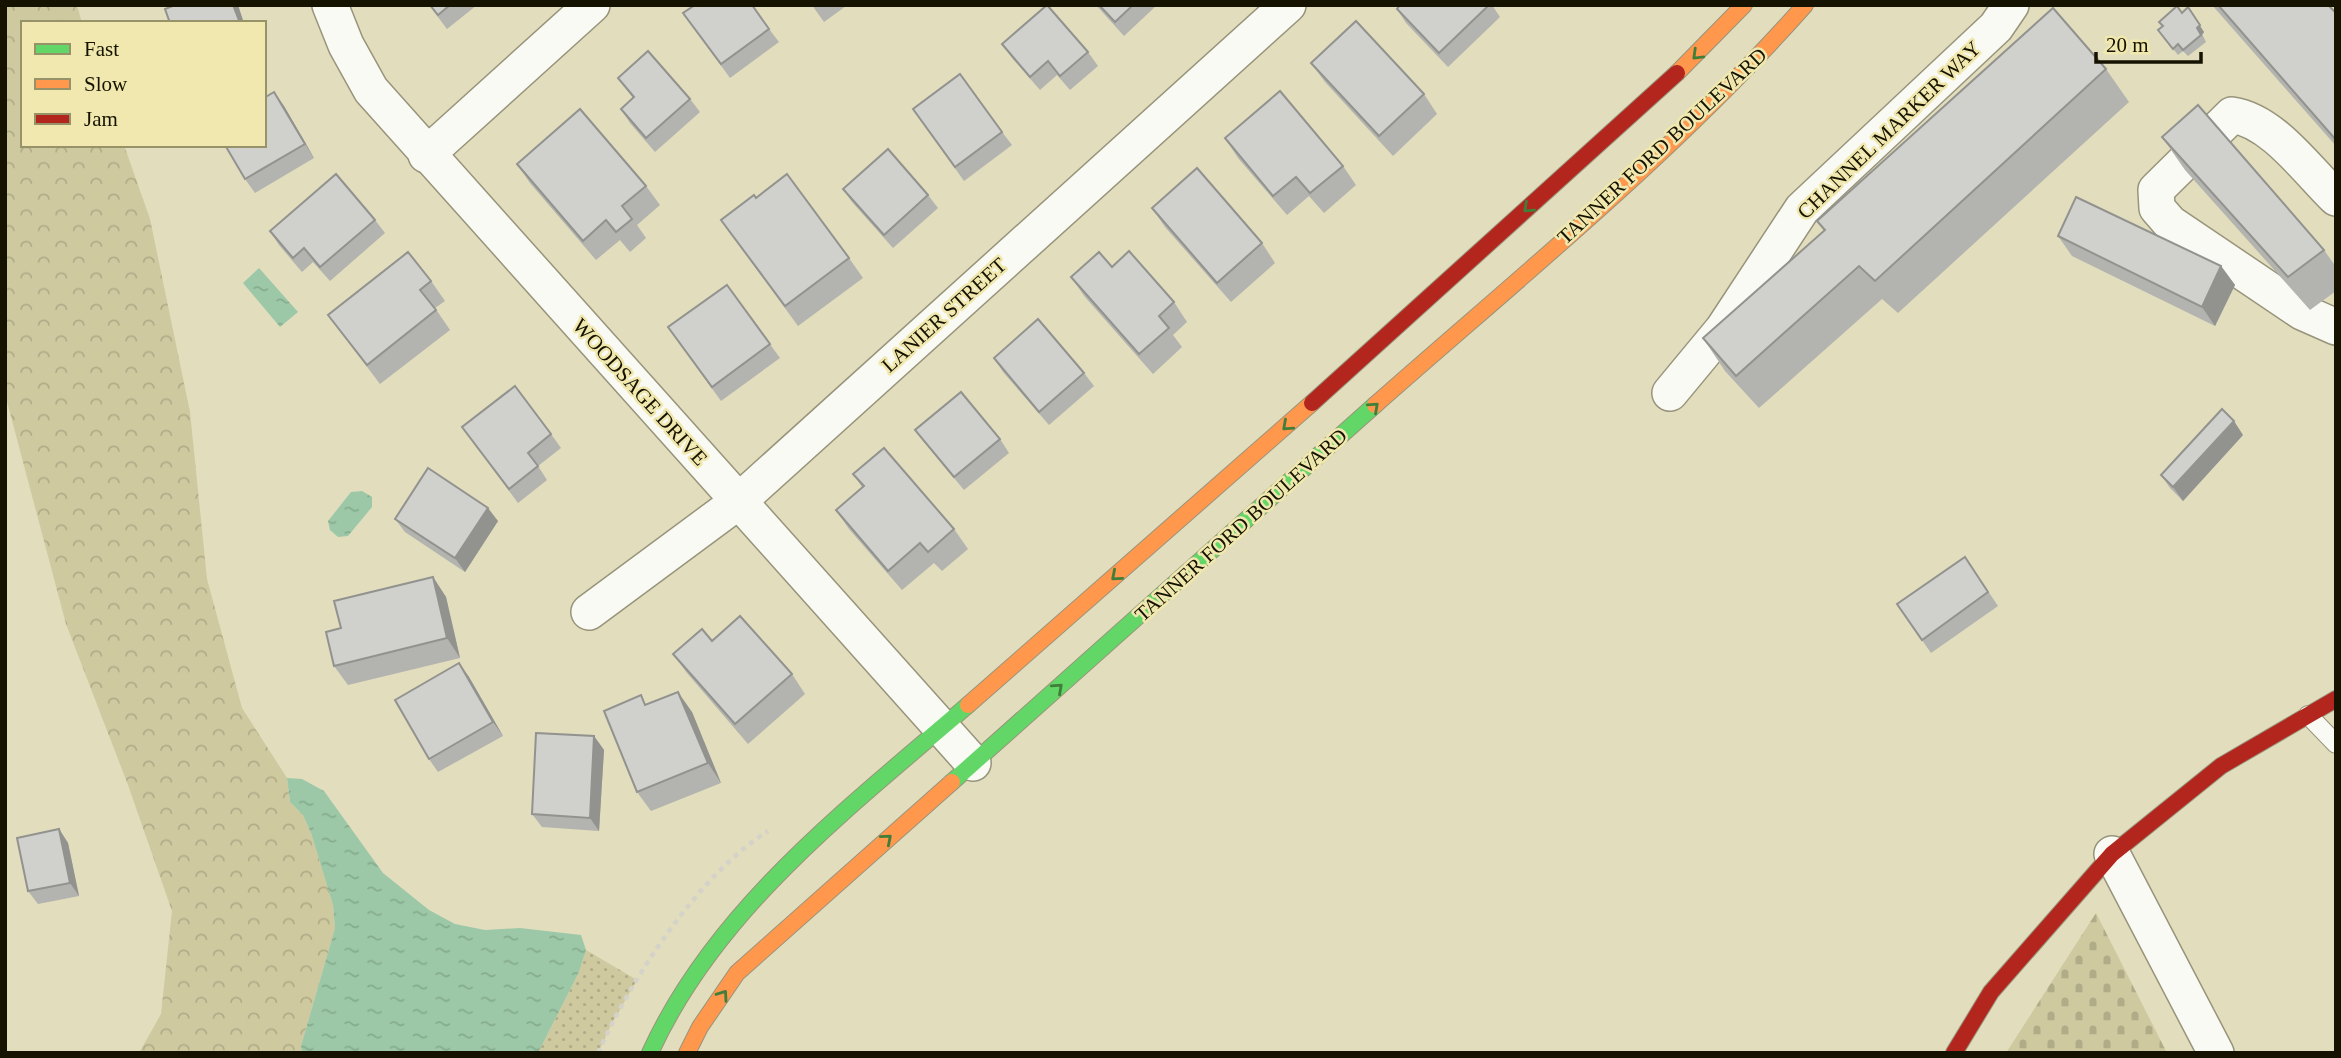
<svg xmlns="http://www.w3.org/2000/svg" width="2341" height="1058" font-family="'Times New Roman',serif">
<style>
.grass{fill:url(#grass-dots)}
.forest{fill:url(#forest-crowns)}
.cemetery{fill:url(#cemetery-stones)}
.water{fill:url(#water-ripples)}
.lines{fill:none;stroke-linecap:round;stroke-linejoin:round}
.lane-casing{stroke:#98947b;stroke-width:20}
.street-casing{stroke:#98947b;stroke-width:38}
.fast-casing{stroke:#98947b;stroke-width:18}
.slow-casing{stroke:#98947b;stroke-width:18}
.jam-casing{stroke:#98947b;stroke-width:18}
.path{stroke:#d4d2c9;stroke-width:4.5;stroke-dasharray:5 5;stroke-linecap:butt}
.lane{stroke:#fafaf5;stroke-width:18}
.street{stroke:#fafaf5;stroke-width:35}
.fast{stroke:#63d668;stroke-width:16}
.slow{stroke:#ff974d;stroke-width:16}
.jam{stroke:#b3261e;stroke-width:16}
.wall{fill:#b3b3af}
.shaded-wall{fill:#92928f}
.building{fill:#d0d0cc;stroke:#92928f;stroke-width:2}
.oneway{stroke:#407e39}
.labels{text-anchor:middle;stroke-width:5;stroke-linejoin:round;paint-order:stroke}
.street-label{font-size:21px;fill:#151200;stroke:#f0e8ae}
</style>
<defs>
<pattern id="grass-dots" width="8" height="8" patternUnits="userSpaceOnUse" patternTransform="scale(1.75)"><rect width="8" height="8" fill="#cfc9a0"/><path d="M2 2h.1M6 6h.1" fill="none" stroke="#b1ac88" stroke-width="1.8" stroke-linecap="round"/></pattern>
<pattern id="forest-crowns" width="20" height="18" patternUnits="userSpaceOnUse" patternTransform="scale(1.75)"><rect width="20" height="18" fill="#cfc9a0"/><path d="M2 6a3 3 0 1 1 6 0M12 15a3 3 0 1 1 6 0" fill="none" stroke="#b1ac88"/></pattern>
<pattern id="cemetery-stones" width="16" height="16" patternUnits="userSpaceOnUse" patternTransform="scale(1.75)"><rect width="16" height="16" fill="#cfc9a0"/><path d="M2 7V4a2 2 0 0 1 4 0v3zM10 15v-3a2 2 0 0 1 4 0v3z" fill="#b1ac88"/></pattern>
<pattern id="water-ripples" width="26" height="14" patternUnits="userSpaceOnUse" patternTransform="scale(1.75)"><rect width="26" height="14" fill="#9cc8a7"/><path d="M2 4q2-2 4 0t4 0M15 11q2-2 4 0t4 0" fill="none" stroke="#86ab8e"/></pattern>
</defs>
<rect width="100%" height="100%" fill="#e1ddbd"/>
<polygon class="grass" points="586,950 637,980 612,1023 598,1053 538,1053 579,972"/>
<polygon class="forest" points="5,5 77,5 82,23 23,23 23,145 124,145 150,219 190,412 207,579 242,708 287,778 290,802 303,815 311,833 333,905 335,928 301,1046 302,1053 139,1053 161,1014 172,911 128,785 66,624 5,394"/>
<polygon class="cemetery" points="2096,913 2167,1053 2006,1053"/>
<g class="water">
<polygon points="259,268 298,312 280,327 243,283"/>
<polygon points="362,491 372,497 372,507 348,536 338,537 330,530 328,521 351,492"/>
<polygon points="287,778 302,779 324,791 383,873 429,910 455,924 485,930 520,928 581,935 586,950 579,972 538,1053 302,1053 301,1046 335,928 333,905 311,833 303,815 290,802"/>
</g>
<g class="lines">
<g class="lane-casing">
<polyline id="lane" points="2308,715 2336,744"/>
</g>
<g class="street-casing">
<g id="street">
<polyline points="330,5 346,45 371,90 973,763"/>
<polyline points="426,155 592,5"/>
<path d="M2336,198c-29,-28 -63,-77 -104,-83l-76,75 1,18 13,15 132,89 34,15"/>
<polyline points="1670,393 1723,329 1802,209 1996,27 2011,5"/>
<polyline points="589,612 739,501 1288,5"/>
<polyline points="2112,854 2216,1053"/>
</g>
</g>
<g class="fast-casing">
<g id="fast">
<polyline points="952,782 1375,405"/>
<path d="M650,1053c66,-145 200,-246 318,-348"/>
</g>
</g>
<g class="slow-casing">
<g id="slow">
<polyline points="1677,73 1744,5"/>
<path d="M1375,405c146,-129 301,-254 430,-400"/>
<polyline points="968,705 1312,403"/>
<polyline points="687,1053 700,1027 737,973 952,782"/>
</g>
</g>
<g class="jam-casing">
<g id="jam">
<polyline points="1312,403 1677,73"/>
<polyline points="1954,1053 1991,992 2112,854 2221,766 2336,699"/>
</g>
</g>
<path class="path" d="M598,1053c33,-74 101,-179 170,-222"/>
<use href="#lane" class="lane"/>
<use href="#street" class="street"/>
<use href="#fast" class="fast"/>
<use href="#slow" class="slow"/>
<use href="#jam" class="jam"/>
</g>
<g class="wall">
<polygon points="429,5 477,5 447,29"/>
<polygon points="812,5 846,5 846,6 824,22"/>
<polygon points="1096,5 1157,5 1124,36"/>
<polygon points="1400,5 1492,5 1500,17 1448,67 1406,23 1397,9"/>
<polygon points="2212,5 2328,5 2336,13 2336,146"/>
<polygon points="683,13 769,29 779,42 730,78"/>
<polygon points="2182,13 2204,32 2202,35 2206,42 2188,56 2183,51 2178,55 2158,30"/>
<polygon points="1002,44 1088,52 1098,66 1070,90 1057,75 1040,90 1012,58"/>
<polygon points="1311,63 1424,94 1437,114 1393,156 1325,82"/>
<polygon points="2106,69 2129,102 1898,313 1882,299 1759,408 1725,371 1703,338 1824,231 1817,221"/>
<polygon points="618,78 690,99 700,112 655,152 630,123 621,109 633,98"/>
<polygon points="284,106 314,158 255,193 245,179"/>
<polygon points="913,109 1002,132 1012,145 964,181"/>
<polygon points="2162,137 2324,250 2336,267 2336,291 2310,310 2185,170"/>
<polygon points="1225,138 1343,166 1356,185 1324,213 1309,196 1287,215 1238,158"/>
<polygon points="517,164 646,186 660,205 637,225 646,238 630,252 620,240 596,260 530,183"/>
<polygon points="843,189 928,195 938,208 893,248 852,202"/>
<polygon points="756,198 849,258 863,278 798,326 721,220"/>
<polygon points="1152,208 1262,243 1275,263 1231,302 1165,227"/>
<polygon points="375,220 385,233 330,281 313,262 302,272 279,245 270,231"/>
<polygon points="2058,236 2221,266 2235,285 2215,326 2072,256"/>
<polygon points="1112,267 1174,302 1187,322 1173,335 1182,347 1153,374 1085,297 1071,277"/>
<polygon points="431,281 445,301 435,308 450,330 380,384 328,315"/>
<polygon points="727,285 780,358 721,401 668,327"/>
<polygon points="994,358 1084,373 1094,386 1049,425 1003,372"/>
<polygon points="462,427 551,434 561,448 538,466 547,480 518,503"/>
<polygon points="915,430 1000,439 1009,453 964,490 925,443"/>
<polygon points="2243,435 2183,501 2170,488 2161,475"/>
<polygon points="853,474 954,529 968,549 942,571 934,563 902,590 849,529 836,510 862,487"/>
<polygon points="395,519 498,521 465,572 405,532"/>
<polygon points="1965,557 1998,606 1931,653 1897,604"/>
<polygon points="433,577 446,597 460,658 348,685 334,666 341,628"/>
<polygon points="712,641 792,674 805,694 748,744 687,673 673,654"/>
<polygon points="459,663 469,677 503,736 438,772 429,759"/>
<polygon points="647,705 692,712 721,783 651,811 637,792"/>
<polygon points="594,736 604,750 599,831 542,827 532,814"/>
<polygon points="59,829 68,843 79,896 38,904 28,891"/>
</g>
<g class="shaded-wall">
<polygon points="233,5 238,5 244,23 240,23"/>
<polygon points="2188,7 2204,32 2202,35 2206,42 2197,28"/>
<polygon points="274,92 284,106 314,158 305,144"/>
<polygon points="2221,266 2235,285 2215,326 2202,307"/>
<polygon points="2234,421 2243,435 2183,501 2173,487"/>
<polygon points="488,508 498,521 465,572 455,558"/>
<polygon points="433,577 446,597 460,658 447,638"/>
<polygon points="459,663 469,677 503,736 493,722"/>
<polygon points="678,692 692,712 721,783 708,763"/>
<polygon points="594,736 604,750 599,831 590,818"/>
<polygon points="59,829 68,843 79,896 70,883"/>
</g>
<g class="building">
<polygon points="175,5 233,5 240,23 170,23 165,9"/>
<polygon points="430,5 450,5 438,15"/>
<polygon points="695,5 752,5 769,29 721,64 683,13"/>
<polygon points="1047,5 1088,52 1060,76 1048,61 1030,77 1002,44"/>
<polygon points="1099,5 1133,5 1115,22"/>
<polygon points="1400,5 1489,5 1439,53 1397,9"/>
<polygon points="2218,5 2328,5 2336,13 2336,140"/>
<polygon points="2177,6 2182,13 2188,7 2200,25 2197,28 2201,35 2183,50 2178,44 2173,49 2158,30 2163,26 2159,22"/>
<polygon points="2053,8 2106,69 1875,281 1859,266 1736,376 1703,338 1825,230 1817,221"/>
<polygon points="1356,21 1424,94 1379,136 1311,63"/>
<polygon points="648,51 690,99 646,138 621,109 634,97 618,78"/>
<polygon points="960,74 1002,132 955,167 913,109"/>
<polygon points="1280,91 1343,166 1310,193 1296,177 1273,196 1225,138"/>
<polygon points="274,92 305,144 245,179 225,145 264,145 264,98"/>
<polygon points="2198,105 2324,250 2288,277 2162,137"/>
<polygon points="580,109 646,186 622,206 632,219 616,232 606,220 583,241 517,164"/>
<polygon points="888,149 928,195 884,235 843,189"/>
<polygon points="1197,168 1262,243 1217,283 1152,208"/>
<polygon points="336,174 375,220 320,267 304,248 293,258 270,231"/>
<polygon points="787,174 849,258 785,306 721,220 754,195 756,198"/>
<polygon points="2076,197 2221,266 2202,307 2058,236"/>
<polygon points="1129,251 1174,302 1159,316 1169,328 1139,354 1071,277 1099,252 1112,267"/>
<polygon points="408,252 431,281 420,290 436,310 367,365 328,315"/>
<polygon points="727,285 770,344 712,387 668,327"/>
<polygon points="1038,319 1084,373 1039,412 994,358"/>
<polygon points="515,386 551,434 528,453 538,466 509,489 462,427"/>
<polygon points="961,392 1000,439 954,477 915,430"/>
<polygon points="2222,409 2234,421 2173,487 2161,475"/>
<polygon points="884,448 954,529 928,552 920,543 888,571 836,510 864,486 853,474"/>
<polygon points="428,468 488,508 455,558 395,519"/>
<polygon points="1965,557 1988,592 1922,640 1897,604"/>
<polygon points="433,577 447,638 334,666 326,632 341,628 334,601"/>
<polygon points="740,616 792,674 735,724 673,654 702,629 712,641"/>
<polygon points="459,663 493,722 429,759 395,700"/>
<polygon points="678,692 708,763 637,792 604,711 641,695 645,705"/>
<polygon points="536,733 594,736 590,818 532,814"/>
<polygon points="59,829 70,883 28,891 17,838"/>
</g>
<defs><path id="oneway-chevron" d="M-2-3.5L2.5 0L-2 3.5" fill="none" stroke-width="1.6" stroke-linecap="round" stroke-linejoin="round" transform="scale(1.75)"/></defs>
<g class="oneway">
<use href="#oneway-chevron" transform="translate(1697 55) rotate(136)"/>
<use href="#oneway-chevron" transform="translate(1528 208) rotate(138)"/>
<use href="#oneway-chevron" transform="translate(1374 407) rotate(-42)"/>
<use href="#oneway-chevron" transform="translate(1287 426) rotate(138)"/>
<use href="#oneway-chevron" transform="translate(1116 576) rotate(139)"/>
<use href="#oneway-chevron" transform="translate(1058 688) rotate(-42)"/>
<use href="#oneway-chevron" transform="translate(887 839) rotate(-41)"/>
<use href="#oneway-chevron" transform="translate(723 995) rotate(-55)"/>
</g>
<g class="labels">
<g class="street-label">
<text transform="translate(1889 130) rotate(-44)" y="7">CHANNEL MARKER WAY</text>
<text transform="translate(1662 146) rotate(-43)" y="7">TANNER FORD BOULEVARD</text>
<text transform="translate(944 315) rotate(-42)" y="7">LANIER STREET</text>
<text transform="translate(640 392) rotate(48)" y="7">WOODSAGE DRIVE</text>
<text transform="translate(1241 525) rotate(-42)" y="7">TANNER FORD BOULEVARD</text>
</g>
</g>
<rect width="2341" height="1058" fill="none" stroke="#151200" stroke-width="14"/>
<rect x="21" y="21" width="245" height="126" fill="#f0e8ae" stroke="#989268" stroke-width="2"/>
<rect x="35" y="44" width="35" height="10" fill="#63d668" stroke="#989268" stroke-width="2"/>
<text x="84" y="56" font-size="21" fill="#151200">Fast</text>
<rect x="35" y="79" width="35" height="10" fill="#ff974d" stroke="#989268" stroke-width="2"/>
<text x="84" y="91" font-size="21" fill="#151200">Slow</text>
<rect x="35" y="114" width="35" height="10" fill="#b3261e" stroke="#989268" stroke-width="2"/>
<text x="84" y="126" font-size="21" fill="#151200">Jam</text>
<path d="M2096 52v10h105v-10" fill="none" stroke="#151200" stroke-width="3.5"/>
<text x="2106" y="52" font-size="21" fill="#151200" stroke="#f0e8ae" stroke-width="5" paint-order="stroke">20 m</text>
</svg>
